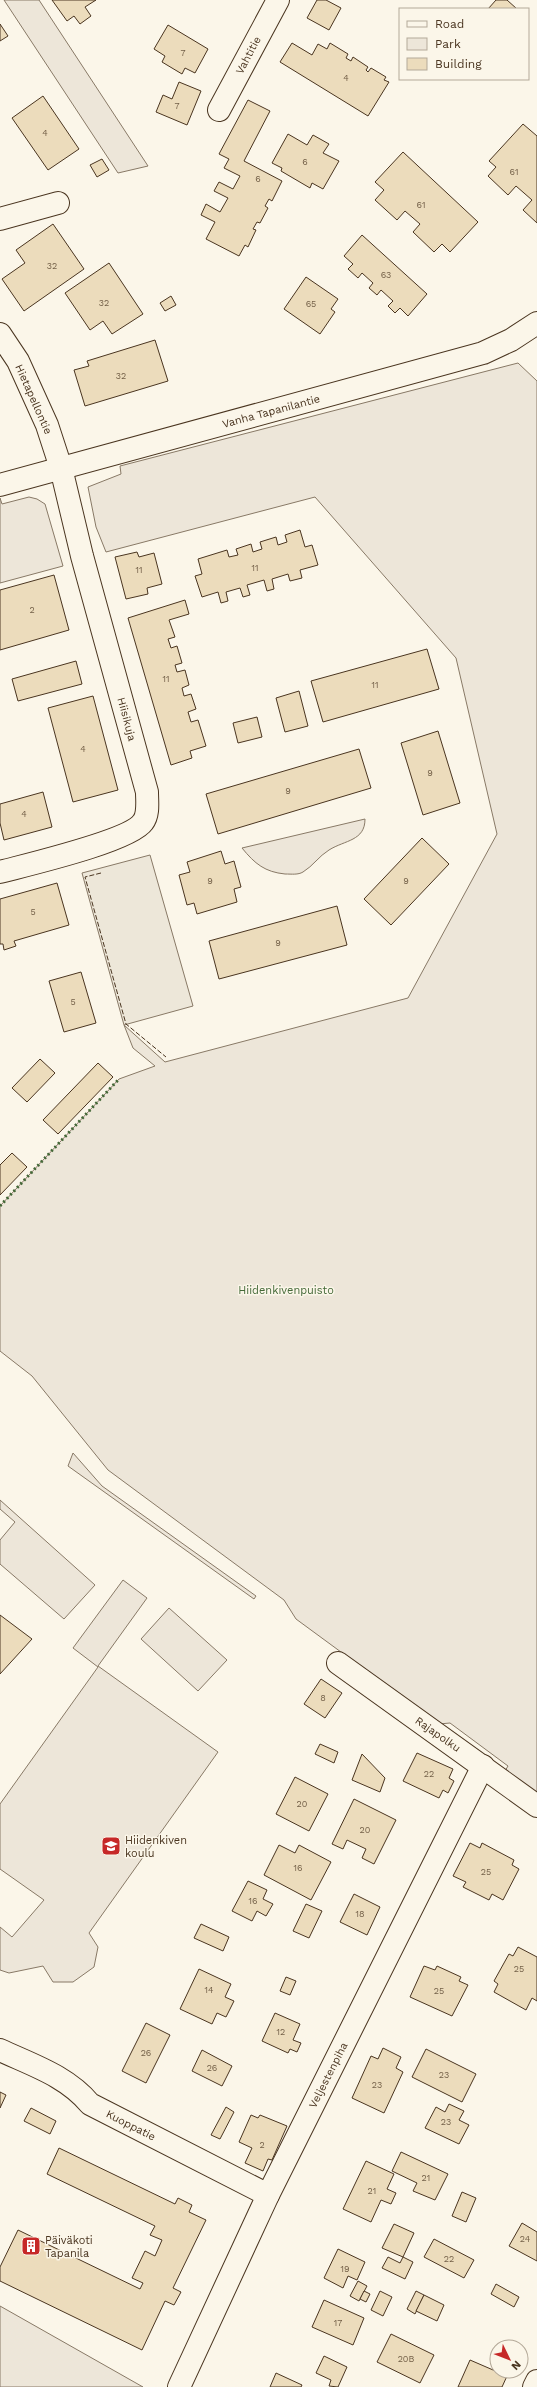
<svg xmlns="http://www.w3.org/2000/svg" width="537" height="2387" font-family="'Work Sans',sans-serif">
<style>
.green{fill:#ede6d9;stroke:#887966}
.parking{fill:#ede7d9;stroke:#887966}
.building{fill:#ecdcbc;stroke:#4a3520}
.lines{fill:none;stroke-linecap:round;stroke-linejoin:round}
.minor-casing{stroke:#4a3520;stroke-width:24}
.minor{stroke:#fbf6e9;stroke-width:22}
.hedge{stroke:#436837;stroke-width:3;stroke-dasharray:2 3;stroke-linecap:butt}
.fence{stroke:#4a3520;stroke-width:1;stroke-dasharray:5 2;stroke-linecap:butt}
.labels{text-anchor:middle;stroke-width:3;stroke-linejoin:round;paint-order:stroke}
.number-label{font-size:9px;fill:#725f47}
.street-label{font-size:11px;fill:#4a3520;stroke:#fbf6e9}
.park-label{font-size:11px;fill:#436837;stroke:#fbf6e9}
.poi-label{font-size:11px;fill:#4a3520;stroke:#fbf6e9;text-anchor:start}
</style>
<rect width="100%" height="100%" fill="#fbf6e9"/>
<g class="green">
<polygon points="4,0 39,0 148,166 118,173"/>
<polygon points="518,363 537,381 537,1793 505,1771 508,1766 450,1723 439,1724 296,1619 284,1600 108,1470 32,1376 0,1351 0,1206 119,1079 155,1066 133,1048 124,1025 165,1062 408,998 497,834 456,658 315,497 106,552 96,527 88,487 121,474 120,466"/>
<polygon points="29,497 37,499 45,504 63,566 0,583 0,498 2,504"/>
<path d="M365,819c0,22 -20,21 -36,31 -10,6 -16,16 -26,22 -5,3 -11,2 -18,2 -20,-2 -30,-10 -43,-26z"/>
<polygon points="73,1453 102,1486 256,1596 254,1599 68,1466"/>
<polygon points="0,1500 95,1585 64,1619 0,1564 0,1540 15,1522 0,1509"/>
<polygon points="123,1580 147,1598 98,1666 218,1752 89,1933 98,1947 94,1967 73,1982 53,1982 43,1966 9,1973 0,1970 0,1927 12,1937 44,1900 0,1869 0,1804 98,1667 73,1648"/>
<polygon points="169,1608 227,1660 198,1691 141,1639"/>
<polygon points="0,2306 143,2387 0,2387"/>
</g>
<polygon class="parking" points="150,855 193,1006 124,1025 82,873"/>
<g class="building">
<polygon points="52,0 96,0 85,7 91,16 80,24 74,16 67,21"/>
<polygon points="317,0 326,0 341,8 329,30 307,18"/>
<polygon points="496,0 507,0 517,9 488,9"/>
<polygon points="0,24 8,36 0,41"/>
<polygon points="168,25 208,49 195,73 185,68 182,74 162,62 165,56 154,49"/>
<polygon points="292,43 312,55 318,44 327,49 330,43 348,54 346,58 351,61 353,57 368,67 366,70 368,72 371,68 386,77 384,80 389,82 368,116 280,62"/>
<polygon points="179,82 201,91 187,125 156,112 163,95 172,99"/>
<polygon points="43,96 79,149 48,170 12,118"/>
<polygon points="248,100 270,111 244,161 282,181 272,201 269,199 265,206 268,208 260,223 257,222 253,229 256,230 248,247 245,245 239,256 206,239 215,222 201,215 206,204 220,212 228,198 214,191 219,182 233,189 240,176 224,168 229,159 219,154"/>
<polygon points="523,124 537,136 537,223 523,210 532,200 516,186 508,195 488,176 496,167 489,161"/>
<polygon points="288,134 307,145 313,135 329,144 323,153 339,161 323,189 312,183 310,188 281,171 282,168 272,163"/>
<polygon points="403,152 478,222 450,252 442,244 434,252 413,232 420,224 405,211 397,220 375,200 384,190 375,182"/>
<polygon points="102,159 109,170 97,177 90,165"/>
<polygon points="53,224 84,269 24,311 2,279 25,263 16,250"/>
<polygon points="362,235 427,294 408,316 400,308 395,313 388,306 393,301 381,290 377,295 369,288 373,283 362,273 358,278 348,269 353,264 344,256"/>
<polygon points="109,263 143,314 112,334 103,321 90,330 65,293"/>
<polygon points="306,277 338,299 331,309 335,312 320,334 284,309"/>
<polygon points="171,296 176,305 165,311 160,303"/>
<polygon points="155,340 168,381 85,406 74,370 89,366 87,361"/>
<polygon points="300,530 305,547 312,545 318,565 300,570 302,578 290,581 288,574 272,579 274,589 267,591 264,580 247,585 250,595 243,597 240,588 226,592 228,601 221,603 218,592 202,597 195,576 202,574 198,559 227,550 229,557 238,555 236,549 251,544 253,552 262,549 260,542 276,537 278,545 287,542 285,535"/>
<polygon points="137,552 139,557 154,553 162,584 147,588 148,594 126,599 115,557"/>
<polygon points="54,575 69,630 0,650 0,590"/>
<polygon points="185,600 189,614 169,620 175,637 168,639 171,648 177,646 182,663 175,665 177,672 185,670 189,685 182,688 184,696 191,694 196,709 188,712 191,722 198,720 206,746 190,751 192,758 171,765 128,618"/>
<polygon points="427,649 439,689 323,722 311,681"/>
<polygon points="76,661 82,684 18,701 12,679"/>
<polygon points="299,691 308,726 285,732 276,698"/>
<polygon points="93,696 118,790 73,802 48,708"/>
<polygon points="257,717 262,737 238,743 233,723"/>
<polygon points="438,731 460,803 423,815 401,743"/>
<polygon points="359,749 371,788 218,834 206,794"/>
<polygon points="43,792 52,827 4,840 0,823 0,804"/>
<polygon points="422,838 449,864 391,925 364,899"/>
<polygon points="221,851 225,864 234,861 241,887 234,889 237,902 197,914 194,903 187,905 179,875 190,872 187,862"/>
<polygon points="57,883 69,925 14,941 16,946 4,950 3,944 0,944 0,899"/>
<polygon points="337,906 347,945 219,979 209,941"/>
<polygon points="81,972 96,1023 64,1032 49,981"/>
<polygon points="40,1059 55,1073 27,1102 12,1088"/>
<polygon points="98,1063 113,1077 58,1134 43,1120"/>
<polygon points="12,1153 27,1167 0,1195 0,1165"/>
<polygon points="0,1615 32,1639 0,1674"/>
<polygon points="321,1679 342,1693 325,1718 304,1704"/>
<polygon points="320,1744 338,1752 334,1763 315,1754"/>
<polygon points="417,1753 453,1769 449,1778 454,1781 448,1793 443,1790 439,1798 403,1781"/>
<polygon points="362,1754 385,1778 380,1792 352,1780"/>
<polygon points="295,1777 328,1794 309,1831 276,1814"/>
<polygon points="354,1799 396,1820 374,1864 362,1858 366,1849 347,1840 343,1849 332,1844"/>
<polygon points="470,1843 480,1848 482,1843 514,1860 512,1865 519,1869 503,1900 492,1894 489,1900 463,1887 466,1882 453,1876"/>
<polygon points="279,1845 295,1853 299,1845 331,1862 311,1900 264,1875"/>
<polygon points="248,1881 267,1890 263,1899 273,1904 266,1916 257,1911 252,1921 232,1911"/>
<polygon points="354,1894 380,1907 367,1935 340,1922"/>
<polygon points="306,1904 322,1911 309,1938 293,1931"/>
<polygon points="201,1924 229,1937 223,1951 194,1938"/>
<polygon points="518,1947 537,1957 537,2001 532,1998 526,2010 494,1992 498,1984 494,1981 509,1954 513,1956"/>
<polygon points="424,1966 435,1970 437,1966 461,1977 459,1981 468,1985 452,2016 410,1997"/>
<polygon points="199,1969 231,1984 225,1997 234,2001 226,2017 217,2013 212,2024 180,2009"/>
<polygon points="286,1977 296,1981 290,1995 280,1991"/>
<polygon points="275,2013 300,2024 293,2040 301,2043 297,2052 290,2049 288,2053 262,2041"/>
<polygon points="146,2023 170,2035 146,2083 122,2071"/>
<polygon points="383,2048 401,2057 396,2068 403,2072 384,2113 352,2098 371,2056 378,2059"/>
<polygon points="426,2049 476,2074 462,2102 412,2077"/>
<polygon points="202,2050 232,2066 222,2086 192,2071"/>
<polygon points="0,2092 6,2095 0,2108"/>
<polygon points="449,2104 464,2111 459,2120 469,2125 459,2144 425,2128 436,2107 445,2112"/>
<polygon points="226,2107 234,2112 220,2139 211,2135"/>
<polygon points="31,2108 56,2121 50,2134 24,2121"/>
<polygon points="251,2115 258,2118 260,2115 287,2126 272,2160 268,2159 263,2171 245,2163 252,2148 239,2142"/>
<polygon points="59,2148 175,2204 178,2198 192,2205 189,2212 206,2220 173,2288 181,2292 174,2305 165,2301 142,2350 0,2281 0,2267 18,2230 140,2289 143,2283 132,2278 145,2251 155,2256 162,2240 150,2235 155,2226 47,2174"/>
<polygon points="401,2152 448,2174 435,2200 413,2191 417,2183 392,2171"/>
<polygon points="366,2161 394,2174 387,2189 396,2193 391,2204 381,2200 371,2222 343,2209"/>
<polygon points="462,2192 476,2198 466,2222 452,2216"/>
<polygon points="522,2223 537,2232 537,2261 509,2246"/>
<polygon points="394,2224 414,2233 403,2257 382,2248"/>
<polygon points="434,2239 474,2260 464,2278 424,2257"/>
<polygon points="338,2249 365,2262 357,2280 348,2276 343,2288 324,2278"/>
<polygon points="388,2257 400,2263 403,2257 413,2262 405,2279 382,2268"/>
<polygon points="358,2281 367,2286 359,2301 350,2296"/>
<polygon points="496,2284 519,2297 514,2307 491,2294"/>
<polygon points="364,2291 370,2294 366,2302 360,2299"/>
<polygon points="380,2291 392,2297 383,2316 371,2310"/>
<polygon points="416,2291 424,2295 415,2314 407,2309"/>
<polygon points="424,2295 444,2305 437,2321 416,2311"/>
<polygon points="324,2300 364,2318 353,2345 312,2327"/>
<polygon points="391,2334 434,2355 420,2383 377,2362"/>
<polygon points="324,2356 347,2367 338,2387 329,2386 331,2380 316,2373"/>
<polygon points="470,2360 507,2376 502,2387 458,2387"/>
<polygon points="276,2373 302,2385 301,2387 270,2387"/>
</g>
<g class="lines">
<g class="minor-casing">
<g id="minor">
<polyline points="219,110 278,0"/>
<polyline points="0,219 58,203"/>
<path d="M0,334l18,27 29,64 14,43 21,88 65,236c0,10 2,22 -4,30 -13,19 -117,43 -143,50"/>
<polyline points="0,485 483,353 511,340 537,323"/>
<polyline points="338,1663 537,1806"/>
<path d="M0,2050c32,15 67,26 90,54l178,91"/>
<polyline points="179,2387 268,2195 483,1766"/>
<polyline points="534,2387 537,2381"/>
</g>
</g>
<use href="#minor" class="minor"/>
<polyline class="hedge" points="0,1206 119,1079"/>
<polyline class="fence" points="101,873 85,877 126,1024 166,1057"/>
</g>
<defs>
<g id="school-square" transform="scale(1)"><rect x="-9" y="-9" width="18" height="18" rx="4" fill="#c62828" stroke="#fbf6e9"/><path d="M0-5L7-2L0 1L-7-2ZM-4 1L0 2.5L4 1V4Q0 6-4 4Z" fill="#fff"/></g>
<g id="building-square" transform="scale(1)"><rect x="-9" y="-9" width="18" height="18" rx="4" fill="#c62828" stroke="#fbf6e9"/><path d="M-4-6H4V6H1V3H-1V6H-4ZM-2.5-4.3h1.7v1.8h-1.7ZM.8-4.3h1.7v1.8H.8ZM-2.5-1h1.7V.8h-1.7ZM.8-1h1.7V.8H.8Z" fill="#fff"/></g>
</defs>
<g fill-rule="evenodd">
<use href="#school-square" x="111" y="1846"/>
<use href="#building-square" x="31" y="2246"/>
</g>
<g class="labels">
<g class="number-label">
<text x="183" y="56">7</text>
<text x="346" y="81">4</text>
<text x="177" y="109">7</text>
<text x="45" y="136">4</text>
<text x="305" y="165">6</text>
<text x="514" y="175">61</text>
<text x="258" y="182">6</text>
<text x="421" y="208">61</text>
<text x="52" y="269">32</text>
<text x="386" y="278">63</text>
<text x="104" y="306">32</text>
<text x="311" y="307">65</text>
<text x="121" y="379">32</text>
<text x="255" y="571">11</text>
<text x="139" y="573">11</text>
<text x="32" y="613">2</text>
<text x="166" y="682">11</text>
<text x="375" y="688">11</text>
<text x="83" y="752">4</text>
<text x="430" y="776">9</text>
<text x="288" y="794">9</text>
<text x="24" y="817">4</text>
<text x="210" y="884">9</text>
<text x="406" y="884">9</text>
<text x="33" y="915">5</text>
<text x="278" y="946">9</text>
<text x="73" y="1005">5</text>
<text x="323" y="1701">8</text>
<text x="429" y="1777">22</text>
<text x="302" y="1807">20</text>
<text x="365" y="1833">20</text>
<text x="298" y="1871">16</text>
<text x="486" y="1875">25</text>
<text x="253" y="1904">16</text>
<text x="360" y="1917">18</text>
<text x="519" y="1972">25</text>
<text x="209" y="1993">14</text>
<text x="439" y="1994">25</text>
<text x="281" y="2035">12</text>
<text x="146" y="2056">26</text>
<text x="212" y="2071">26</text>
<text x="444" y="2078">23</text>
<text x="377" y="2088">23</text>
<text x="446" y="2125">23</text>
<text x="262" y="2148">2</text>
<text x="426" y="2181">21</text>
<text x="372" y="2194">21</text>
<text x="525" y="2242">24</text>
<text x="449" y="2262">22</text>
<text x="345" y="2272">19</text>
<text x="338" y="2326">17</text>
<text x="406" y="2362">20B</text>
</g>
<g class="street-label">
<text transform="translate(248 55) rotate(-62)" y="4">Vahtitie</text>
<text transform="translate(34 399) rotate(66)" y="4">Hietapellontie</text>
<text transform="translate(271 411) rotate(-15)" y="4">Vanha Tapanilantie</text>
<text transform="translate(127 719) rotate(75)" y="4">Hiisikuja</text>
<text transform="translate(438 1734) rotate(35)" y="4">Rajapolku</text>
<text transform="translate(328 2075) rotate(-63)" y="4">Veljestenpiha</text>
<text transform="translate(131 2125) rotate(27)" y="4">Kuoppatie</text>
</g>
<g class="park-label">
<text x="286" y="1294">Hiidenkivenpuisto</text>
</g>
<g class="poi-label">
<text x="125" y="1844">Hiidenkiven<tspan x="125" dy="13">koulu</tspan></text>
<text x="45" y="2244">Päiväkoti<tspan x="45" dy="13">Tapanila</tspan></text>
</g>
</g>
<rect x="399" y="8" width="130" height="72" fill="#fbf6e9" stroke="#b4a999"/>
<rect x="407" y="21" width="20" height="6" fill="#fbf6e9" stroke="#b4a999"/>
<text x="435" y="28" font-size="12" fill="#4a3520">Road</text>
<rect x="407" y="38" width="20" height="12" fill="#ede6d9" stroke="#b4a999"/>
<text x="435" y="48" font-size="12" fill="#4a3520">Park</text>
<rect x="407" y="58" width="20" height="12" fill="#ecdcbc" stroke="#b4a999"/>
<text x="435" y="68" font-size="12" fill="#4a3520">Building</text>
<g transform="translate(509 2359) rotate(133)"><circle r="19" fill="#fbf6e9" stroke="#b4a999"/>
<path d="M0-3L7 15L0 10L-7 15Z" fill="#c62828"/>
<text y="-6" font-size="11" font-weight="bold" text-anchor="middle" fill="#4a3520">N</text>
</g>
</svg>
